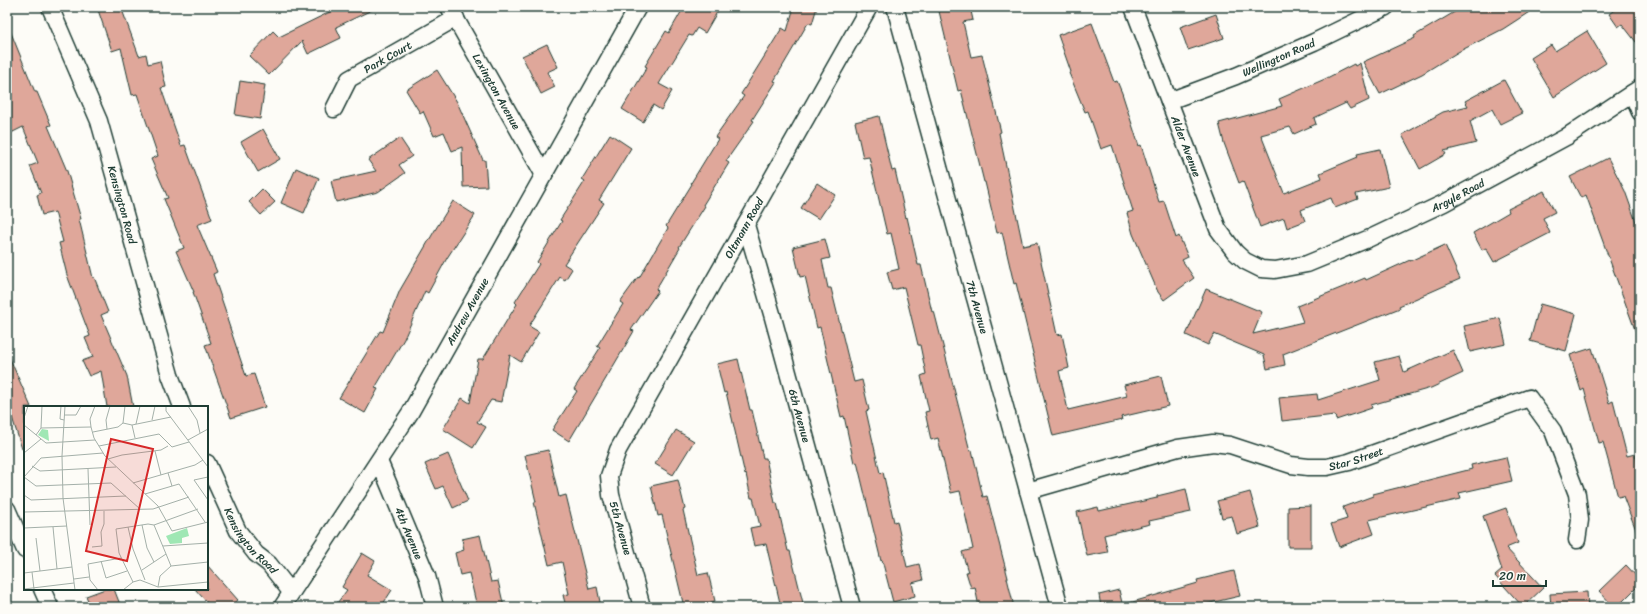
<svg xmlns="http://www.w3.org/2000/svg" width="1647" height="614" font-family="Sriracha,sans-serif">
<style>
.building{fill:#dfa79a;stroke:#1f3d34}
.lines{fill:none;stroke-linecap:round;stroke-linejoin:round}
.minor-casing{stroke:#1f3d34;stroke-width:19}
.minor{stroke:#fdfcf7;stroke-width:16}
.labels{text-anchor:middle;stroke-width:4;stroke-linejoin:round;paint-order:stroke}
.street-label{font-size:11px;fill:#1f3d34;stroke:#fdfcf7}
.inset-road{fill:none;stroke:#a4b0a9;stroke-width:1}
.view{fill:#d62828;fill-opacity:0.15;stroke:#d62828;stroke-width:2}
.inset-edge{fill:none;stroke:#1f3d34;stroke-width:2}
</style>
<rect width="100%" height="100%" fill="#fdfcf7"/>
<filter id="ink" filterUnits="userSpaceOnUse"><feTurbulence type="fractalNoise" baseFrequency=".025" numOctaves="2"/><feDisplacementMap in="SourceGraphic" scale="8" xChannelSelector="R" yChannelSelector="G"/><feConvolveMatrix kernelMatrix="1 2 1 2 8 2 1 2 1" color-interpolation-filters="sRGB"/></filter>
<g filter="url(#ink)">
<g class="building">
<polygon points="97,7 121,7 139,56 146,54 148,64 160,61 166,87 161,88 181,146 185,145 212,219 197,225 217,272 213,274 228,318 227,319 246,376 254,374 265,407 231,418 205,345 211,343 193,292 194,292 176,251 184,248 164,199 168,198 151,159 158,156 137,94 132,95 121,48 112,51"/>
<polygon points="340,7 378,7 336,27 341,38 308,54 302,41 269,75 249,56 273,31 279,37"/>
<polygon points="684,7 720,7 705,33 697,28 692,36 689,35 659,84 672,91 661,110 653,105 643,122 622,109 647,67 645,66 666,31 669,33"/>
<polygon points="794,7 817,7 812,24 808,23 774,81 776,82 752,120 754,121 726,161 729,163 703,205 705,206 679,247 680,248 656,289 658,291 631,330 634,331 569,441 552,430 577,391 574,389 600,348 597,346 623,304 620,302 638,277 639,278 668,228 666,226 692,184 691,183 718,139 715,137 744,96 741,94 782,28 787,31"/>
<polygon points="938,7 970,7 973,20 963,22 971,57 982,55 1001,132 999,133 1023,246 1037,243 1057,335 1062,334 1069,368 1059,371 1068,410 1127,396 1124,385 1161,376 1168,406 1121,417 1122,420 1053,436 1016,283 1014,284 1002,232 997,233 985,182 984,182 961,90 958,91"/>
<polygon points="1463,7 1537,7 1503,29 1458,52 1422,74 1380,94 1363,62 1415,38 1414,36"/>
<polygon points="1618,7 1640,7 1640,47 1622,24 1618,27 1609,14"/>
<polygon points="1216,14 1224,38 1188,50 1180,27"/>
<polygon points="7,23 35,92 37,92 51,125 48,126 67,171 81,219 79,219 93,278 94,277 108,312 101,315 127,376 133,407 107,407 101,371 89,376 82,361 93,357 85,338 90,336 67,275 59,243 63,242 55,212 42,215 37,195 41,193 30,166 38,163 23,127 11,133 7,124"/>
<polygon points="1092,23 1114,82 1117,81 1122,93 1139,146 1141,145 1159,202 1164,201 1176,238 1179,236 1188,257 1182,260 1194,278 1164,300 1158,292 1133,234 1127,213 1133,211 1112,145 1101,149 1088,111 1085,112 1069,73 1071,72 1058,35"/>
<polygon points="1587,31 1606,63 1554,97 1531,58 1551,45 1555,51"/>
<polygon points="547,44 558,67 547,72 555,87 541,94 522,56"/>
<polygon points="1360,63 1369,100 1350,109 1346,103 1314,118 1316,124 1294,134 1290,127 1261,135 1284,193 1322,178 1320,173 1358,157 1357,154 1380,149 1389,187 1356,194 1358,199 1335,208 1331,198 1301,210 1305,221 1287,228 1284,218 1260,227 1243,181 1239,183 1224,143 1219,123 1282,106 1279,99 1325,79 1354,64 1355,66"/>
<polygon points="437,70 457,102 483,160 485,160 487,186 463,187 462,147 452,151 444,132 434,136 423,111 420,113 406,90"/>
<polygon points="1504,80 1522,113 1500,124 1492,109 1470,121 1476,143 1444,151 1446,154 1420,169 1402,135 1443,112 1468,106 1465,101"/>
<polygon points="240,81 265,85 260,119 235,115"/>
<polygon points="879,116 892,171 895,170 906,218 907,217 918,265 921,265 932,312 934,311 970,451 972,450 983,497 987,496 1008,578 1007,578 1014,607 979,607 975,587 971,588 966,572 968,572 962,552 973,549 960,491 951,493 938,438 931,440 925,412 929,411 921,376 926,374 920,345 918,345 904,287 892,290 887,272 899,269 891,233 887,234 869,157 863,158 855,122"/>
<polygon points="263,129 280,159 258,172 241,142"/>
<polygon points="610,134 631,148 599,200 604,203 564,264 572,269 565,280 560,277 529,326 539,332 521,362 510,355 501,402 491,400 477,422 486,427 473,448 443,429 462,398 470,403 478,359 483,359 517,304 515,302 539,264 537,262 562,221 560,220 585,181 582,179"/>
<polygon points="400,138 412,156 399,165 405,173 378,192 336,202 331,181 376,171 368,160"/>
<polygon points="1608,158 1625,191 1640,233 1640,337 1638,338 1586,195 1581,198 1570,177"/>
<polygon points="296,168 319,178 304,213 281,203"/>
<polygon points="817,183 835,195 819,219 801,208"/>
<polygon points="262,189 275,202 261,215 249,202"/>
<polygon points="1544,191 1555,212 1543,218 1550,233 1494,262 1486,248 1482,250 1473,233 1509,212 1508,209"/>
<polygon points="453,201 475,215 447,258 428,293 425,291 404,339 375,388 378,389 365,413 339,398 380,331 383,332 400,290 435,230"/>
<polygon points="825,239 830,258 822,260 828,288 831,288 854,382 862,380 869,410 866,411 880,473 883,472 894,522 897,521 907,567 919,564 923,580 912,583 915,596 893,602 882,560 881,561 857,462 854,463 844,416 841,417 820,327 817,328 805,276 800,277 793,247"/>
<polygon points="1445,245 1460,279 1399,306 1400,308 1283,354 1285,365 1267,369 1264,355 1214,334 1208,345 1186,335 1206,289 1262,312 1253,334 1303,322 1297,306 1365,278 1366,280 1410,260 1410,261"/>
<polygon points="1540,304 1576,314 1566,351 1530,341"/>
<polygon points="1500,318 1506,344 1470,352 1464,326"/>
<polygon points="1592,348 1609,403 1613,401 1627,456 1635,454 1640,472 1640,538 1639,538 1623,496 1618,497 1603,442 1599,443 1584,389 1581,391 1570,355"/>
<polygon points="1453,350 1463,373 1431,388 1371,405 1372,408 1336,420 1335,415 1282,421 1279,398 1317,394 1318,400 1380,380 1375,362 1399,356 1404,372"/>
<polygon points="7,352 31,407 25,407 25,449 22,449 10,411 7,413"/>
<polygon points="738,359 750,410 752,410 763,458 766,458 775,503 777,503 788,551 790,551 804,607 781,607 766,544 754,546 750,528 760,526 753,498 751,498 746,474 745,475 726,392 724,393 717,364"/>
<polygon points="676,430 694,441 673,475 655,464"/>
<polygon points="548,450 559,497 566,495 589,589 597,587 601,607 566,607 563,595 569,594 562,562 549,565 534,502 536,502 525,455"/>
<polygon points="448,454 468,501 453,508 443,486 436,489 425,464"/>
<polygon points="1506,457 1512,481 1459,493 1461,499 1369,520 1374,534 1339,547 1331,524 1347,519 1343,507 1373,496 1373,494 1472,469 1471,465"/>
<polygon points="678,480 685,509 683,510 698,575 708,573 715,601 691,607 684,607 662,515 658,516 651,486"/>
<polygon points="1186,489 1191,512 1149,521 1150,524 1104,535 1108,552 1087,556 1077,512 1098,507 1099,511 1157,498 1157,496"/>
<polygon points="1250,492 1260,527 1237,534 1232,516 1222,518 1217,501"/>
<polygon points="1311,506 1311,547 1288,547 1288,507"/>
<polygon points="1506,508 1518,543 1506,548 1543,588 1523,607 1495,576 1502,570 1483,516"/>
<polygon points="480,535 491,582 498,581 504,607 477,607 469,573 460,575 455,553 464,550 462,539"/>
<polygon points="362,553 375,561 367,575 392,590 381,607 334,607 347,590 342,587"/>
<polygon points="207,565 238,600 230,607 211,607 195,589 207,589"/>
<polygon points="1626,565 1640,580 1640,584 1617,607 1614,607 1599,591"/>
<polygon points="1234,571 1240,596 1193,607 1130,607 1129,603 1198,583 1197,580"/>
<polygon points="105,589 114,589 121,607 91,607 86,596"/>
<polygon points="1119,590 1123,607 1101,607 1099,595"/>
<polygon points="1587,592 1588,607 1551,607 1550,594"/>
</g>
<g class="lines">
<g class="minor-casing">
<g id="minor">
<path id="s1" d="M50,7l49,114 71,254 12,32"/>
<path id="s2" d="M449,7l95,168"/>
<path id="s3" d="M895,7l165,600"/>
<path id="s4" d="M1133,7l85,222 17,23 10,9 16,8 14,1 32,-6 63,-26 74,-35 122,-66 74,-49"/>
<polyline points="1632,93 1640,112"/>
<path id="s5" d="M1169,101l67,-25 78,-34 72,-35"/>
<path id="s6" d="M334,109l15,-30 107,-61"/>
<path id="s7" d="M746,225l26,89 80,293"/>
<path id="s8" d="M379,461l48,115 8,31"/>
<path id="s9" d="M207,463l31,68 18,23 13,10 22,28"/>
<path id="s10" d="M1028,491l150,-43 35,-5 17,2 61,20 17,2h19l22,-5 180,-64 24,33 24,63 3,26 -3,20"/>
<polyline points="7,509 25,550"/>
<polyline points="42,589 50,607"/>
<path id="s11" d="M282,607l128,-194 228,-406"/>
<path id="s12" d="M642,607l-31,-112 -2,-19 9,-26 251,-443"/>
</g>
</g>
<use href="#minor" class="minor"/>
</g>
</g>
<g class="labels">
<g class="street-label">
<text dy="4" stroke="none"><textPath href="#s6" startOffset="78">Park Court</textPath></text>
<text dy="4" stroke="none"><textPath href="#s5" startOffset="118">Wellington Road</textPath></text>
<text dy="4" stroke="none"><textPath href="#s2" startOffset="97">Lexington Avenue</textPath></text>
<text dy="4" stroke="none"><textPath href="#s4" startOffset="149">Alder Avenue</textPath></text>
<text dy="4" stroke="none"><textPath href="#s4" startOffset="510">Argyle Road</textPath></text>
<text dy="4" stroke="none"><textPath href="#s1" startOffset="211">Kensington Road</textPath></text>
<text dy="4" stroke="none"><textPath href="#s12" startOffset="418">Oltmann Road</textPath></text>
<text dy="4" stroke="none"><textPath href="#s3" startOffset="311">7th Avenue</textPath></text>
<text dy="4" stroke="none"><textPath href="#s11" startOffset="349">Andrew Avenue</textPath></text>
<text dy="4" stroke="none"><textPath href="#s7" startOffset="198">6th Avenue</textPath></text>
<text dy="4" stroke="none"><textPath href="#s10" startOffset="339">Star Street</textPath></text>
<text transform="translate(621 528) rotate(74)" y="4">5th Avenue</text>
<text dy="4" stroke="none"><textPath href="#s8" startOffset="78">4th Avenue</textPath></text>
<text dy="4" stroke="none"><textPath href="#s9" startOffset="90">Kensington Road</textPath></text>
</g>
</g>
<g transform="translate(24 406)">
<rect width="184" height="184" fill="#fdfcf7"/>
<path d="M18,23l6,1 1,11 -11,-6zM163,122l2,8 -7,2v5l-12,1 -4,-8z" fill="#9fe7b4"/>
<path class="inset-road" d="M37,0l-1,13 4,1M41,0l-3,50 1,42 12,92M71,0l-5,13 1,8 3,11 11,18 53,50 14,25 36,-9M142,0v5l42,56M164,0l9,14 3,13M40,9h12l5,-9M0,12l4,-12M128,14l3,-14M99,17l2,-17M112,18l4,-18M0,19l22,18 49,-3M108,19l3,13M17,22l50,-1M83,23l-1,-9 4,-14M69,26l25,-5 5,-4 9,2 39,-8M12,29l5,-7 1,-22M164,34l20,-11M75,40l60,-12 13,13 17,-5M131,45l6,24M0,47l17,-14M84,53l14,-4 39,-5 7,-4M8,60l8,5 76,-4M64,63l2,56M144,67l4,13M0,71l12,9 75,-3 29,26M0,71l17,-19 62,-5M184,71l-14,3 14,20M109,77l62,-18 8,-5M121,88l34,-10 26,38M0,89l7,5 95,-4M0,106l129,-3 36,-12M118,119l5,23 7,14M130,119l17,41M29,121l4,42M104,121l5,22 12,31M0,122l43,-2M12,132l4,33M139,140l45,-3M68,141l10,-1 -1,-14 3,-8v-13M77,155l5,17 21,-7M118,164l24,-16M8,166l2,17M0,167l48,-6M50,173l15,-2M109,176l-14,-29 -3,-24 32,-5 6,1 44,-16M134,181l2,-11 11,-10 37,-4M0,183l50,-6M74,184l-8,-10 -2,-16 33,-6M99,184l10,-8 7,-2 18,7 50,-5"/>
<path class="view" d="M87,33l42,10 -26,112 -41,-10z"/>
<rect width="184" height="184" class="inset-edge"/>
</g>
<rect width="1647" height="614" fill="none" stroke="#fdfcf7" stroke-width="24"/>
<rect x="12" y="12" width="1623" height="590" fill="none" stroke="#1f3d34" stroke-width="1.5" filter="url(#ink)"/>
<path d="M1493 580v6h53v-6" fill="none" stroke="#1f3d34" stroke-width="2"/>
<text x="1499" y="580" font-size="12" fill="#1f3d34" stroke="#fdfcf7" stroke-width="3" paint-order="stroke">20 m</text>
</svg>
